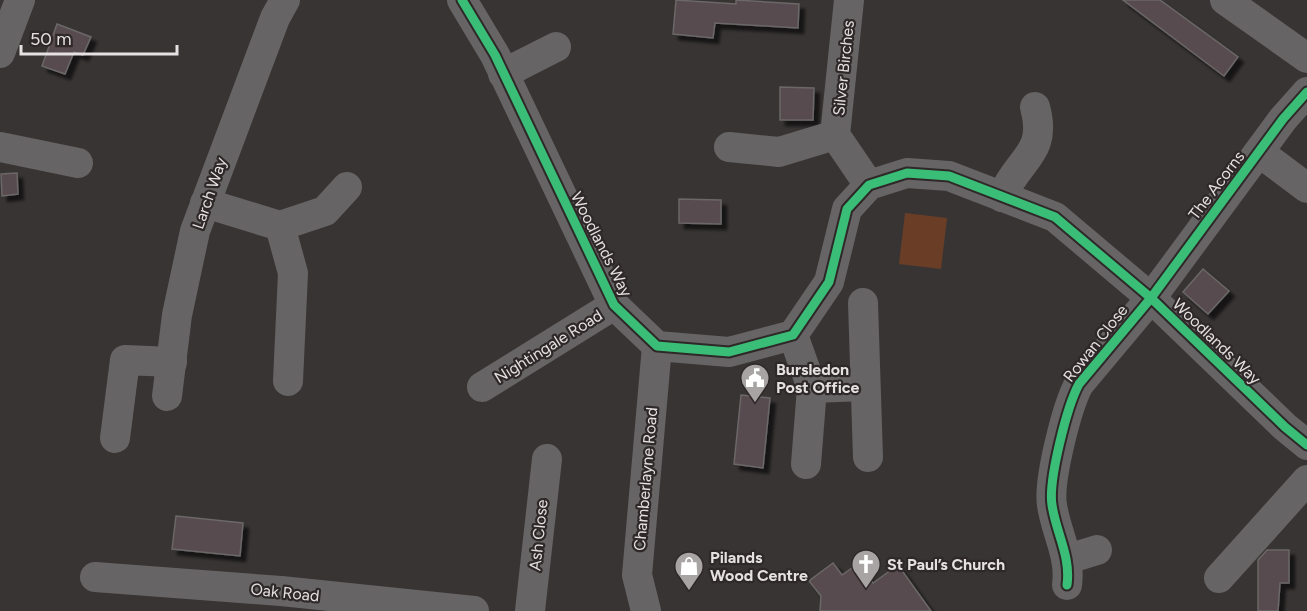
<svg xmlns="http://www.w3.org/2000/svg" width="1307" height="611" font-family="Figtree,sans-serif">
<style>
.green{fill:#6a3e26}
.building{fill:#594b50;stroke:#6a6767;stroke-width:1.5;filter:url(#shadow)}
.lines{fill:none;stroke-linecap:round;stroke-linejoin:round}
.minor{stroke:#676465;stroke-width:30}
.cycleway-casing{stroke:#2f2829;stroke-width:13}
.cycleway{stroke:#3abd76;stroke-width:9}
.labels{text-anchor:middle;stroke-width:4.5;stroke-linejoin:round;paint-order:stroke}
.street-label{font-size:16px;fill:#e5e0e1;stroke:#2f2829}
.poi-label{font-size:16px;font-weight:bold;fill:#e5e0e1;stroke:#2f2829;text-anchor:start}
</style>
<defs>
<filter id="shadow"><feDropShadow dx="5.5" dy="5.5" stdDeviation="1.5" flood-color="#0009"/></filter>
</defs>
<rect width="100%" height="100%" fill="#383434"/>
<polygon class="green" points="905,213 947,218 941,269 899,264"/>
<g class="building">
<polygon points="676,0 736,4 736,0 799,4 798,28 715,23 713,38 673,34"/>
<polygon points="1123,0 1160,0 1238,57 1224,76"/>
<polygon points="57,24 91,37 83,55 74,52 65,74 42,66"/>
<polygon points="780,87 814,88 813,120 780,120"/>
<polygon points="17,173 18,194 2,196 1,174"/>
<polygon points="679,199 721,200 721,224 679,223"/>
<polygon points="1203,269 1229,291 1208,314 1183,292"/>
<polygon points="741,395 770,398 763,468 734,464"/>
<polygon points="176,516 243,523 240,556 172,549"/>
<polygon points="1267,550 1289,550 1289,583 1280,583 1278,611 1258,611 1258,560"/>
<polygon points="833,563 842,575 859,563 873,583 898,565 931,611 820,611 821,596 809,581"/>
</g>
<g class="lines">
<g class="minor">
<polyline points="462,0 495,55 614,305 657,346 729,352 793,335 829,282 847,209 869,185 907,173 949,176 1055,217 1151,298 1285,427 1307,445"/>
<polyline points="849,0 835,135 869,185"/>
<polyline points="1225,0 1307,58"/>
<polyline points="0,53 20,0"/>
<polyline points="503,74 556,47"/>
<polyline points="0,147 78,163"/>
<polyline points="729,147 779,152 835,135"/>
<polyline points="1259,152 1307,188"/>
<path d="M1002,197c16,-39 46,-43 33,-90"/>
<polyline points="205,203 280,226 293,273 288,381"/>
<polyline points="280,226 325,211 347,187"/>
<polyline points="863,303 868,457"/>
<polyline points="793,335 812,388 806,464"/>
<polyline points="482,387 614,305"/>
<polyline points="812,388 865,386"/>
<polyline points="167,396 177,315 195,231 275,18 285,0"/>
<polyline points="115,438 125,360 172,362"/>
<polyline points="1068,559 1097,550"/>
<polyline points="95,577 281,591 474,611"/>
<polyline points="1219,578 1307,480"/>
<path d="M1067,585c4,-29 -11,-52 -15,-80 -4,-24 15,-99 27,-121l72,-86 132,-179 24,-27"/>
<polyline points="530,611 547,459"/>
<polyline points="646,611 637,575 657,346"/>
</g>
<g class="cycleway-casing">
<g id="cycleway">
<polyline points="462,0 495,55 614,305 657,346 729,352 793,335 829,282 847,209 869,185 907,173 949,176 1055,217 1151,298 1285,427 1307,445"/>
<path d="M1067,585c4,-29 -11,-52 -15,-80 -4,-24 15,-99 27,-121l72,-86 132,-179 24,-27"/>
</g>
</g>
<use href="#cycleway" class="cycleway"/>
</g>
<defs>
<g id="civic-pin" transform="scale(1.5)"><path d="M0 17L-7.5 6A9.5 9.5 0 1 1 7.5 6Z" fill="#a8a4a4" stroke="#2f2829"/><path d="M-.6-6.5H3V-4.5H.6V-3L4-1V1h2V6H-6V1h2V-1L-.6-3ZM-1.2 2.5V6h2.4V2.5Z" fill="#fff"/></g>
<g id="church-pin" transform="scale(1.5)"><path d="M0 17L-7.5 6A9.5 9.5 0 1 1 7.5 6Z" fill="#a8a4a4" stroke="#2f2829"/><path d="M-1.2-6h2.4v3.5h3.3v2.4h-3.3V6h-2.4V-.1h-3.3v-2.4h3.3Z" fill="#fff"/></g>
<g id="shop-pin" transform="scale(1.5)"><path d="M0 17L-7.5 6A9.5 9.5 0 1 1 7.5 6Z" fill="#a8a4a4" stroke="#2f2829"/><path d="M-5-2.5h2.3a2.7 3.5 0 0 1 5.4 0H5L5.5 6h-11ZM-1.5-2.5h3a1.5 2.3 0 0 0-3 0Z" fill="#fff"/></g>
</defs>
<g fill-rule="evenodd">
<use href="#civic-pin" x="755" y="378"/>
<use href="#church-pin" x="866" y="564"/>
<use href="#shop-pin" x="689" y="566"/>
</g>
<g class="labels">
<g class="street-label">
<text transform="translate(843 68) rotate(-84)" y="6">Silver Birches</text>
<text transform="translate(1216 185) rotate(-53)" y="6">The Acorns</text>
<text transform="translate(209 193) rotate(-71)" y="6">Larch Way</text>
<text transform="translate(602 244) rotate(63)" y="6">Woodlands Way</text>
<text transform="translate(1217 341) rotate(44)" y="6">Woodlands Way</text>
<text transform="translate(1095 343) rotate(-52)" y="6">Rowan Close</text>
<text transform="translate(548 346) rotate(-32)" y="6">Nightingale Road</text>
<text transform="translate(645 479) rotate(-85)" y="6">Chamberlayne Road</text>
<text transform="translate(538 535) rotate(-84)" y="6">Ash Close</text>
<text transform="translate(285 592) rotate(6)" y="6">Oak Road</text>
</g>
<g class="poi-label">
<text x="776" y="375">Bursledon<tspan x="776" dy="18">Post Office</tspan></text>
<text x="710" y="563">Pilands<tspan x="710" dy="18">Wood Centre</tspan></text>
<text x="887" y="570">St Paul’s Church</text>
</g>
</g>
<path d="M21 45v9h156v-9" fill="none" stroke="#e5e0e1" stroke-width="3"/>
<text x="30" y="45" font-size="18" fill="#e5e0e1" stroke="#2f2829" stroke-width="4.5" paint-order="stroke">50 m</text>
</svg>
